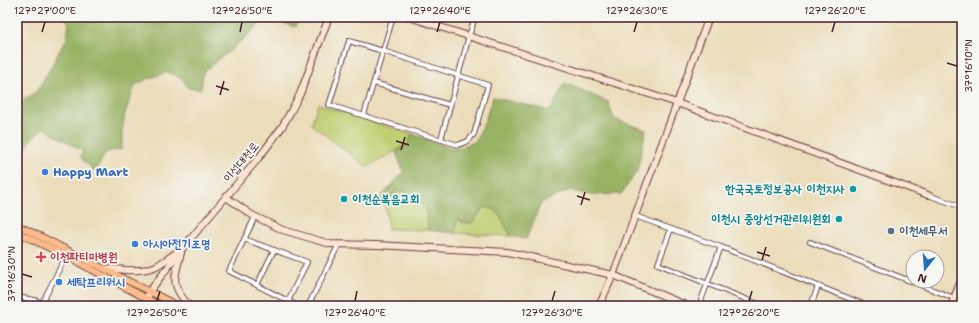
<svg xmlns="http://www.w3.org/2000/svg" width="979" height="323" font-family="'Shantell Sans','Poor Story',sans-serif">
<style>
.built{fill:#efd6bc}
.green{fill:#c0cf72;stroke:#85774e}
.forest{fill:#98b264;stroke:#716848}
.lines{fill:none;stroke-linecap:round;stroke-linejoin:round}
.street-casing{stroke:#623c40;stroke-width:6}
.secondary-casing{stroke:#623c40;stroke-width:8}
.primary-casing{stroke:#623c40;stroke-width:8}
.street{stroke:#fff;stroke-width:4}
.secondary{stroke:#fde4d1;stroke-width:6}
.primary{stroke:#fbbb8c;stroke-width:6}
.ticks{fill:none;stroke:#4a1f2b;stroke-width:1.5}
.shop-dot{fill:#3f7fe0;stroke:#f6f6f2;stroke-width:1.5}
.culture-dot{fill:#0f9aa8;stroke:#f6f6f2;stroke-width:1.5}
.service-dot{fill:#5c6f8a;stroke:#f6f6f2;stroke-width:1.5}
.health-dot{fill:#e0444e;stroke:#f6f6f2;stroke-width:1.5}
.labels{text-anchor:middle;stroke-width:3.5;stroke-linejoin:round;paint-order:stroke}
.street-label{font-size:12px;fill:#4a1f2b;stroke:#f6f6f2}
.shop-label{font-size:12px;font-weight:bold;fill:#366cbe;stroke:#f6f6f2;text-anchor:start}
.culture-label{font-size:12px;font-weight:bold;fill:#0d838f;stroke:#f6f6f2;text-anchor:end}
.service-label{font-size:12px;font-weight:bold;fill:#4e5e75;stroke:#f6f6f2;text-anchor:start}
.health-label{font-size:12px;font-weight:bold;fill:#be3a42;stroke:#f6f6f2;text-anchor:start}
.neatline{fill:none;stroke:#4a1f2b;stroke-width:1.5}
.ticks-label{font-size:10px;text-anchor:middle;fill:#4a1f2b}
</style>
<rect width="100%" height="100%" fill="#f6f6f2"/>
<filter id="ink" filterUnits="userSpaceOnUse"><feTurbulence type="fractalNoise" baseFrequency=".025" numOctaves="2"/><feDisplacementMap in="SourceGraphic" scale="8" xChannelSelector="R" yChannelSelector="G"/><feConvolveMatrix kernelMatrix="1 2 1 2 8 2 1 2 1" color-interpolation-filters="sRGB"/></filter>
<filter id="wash" filterUnits="userSpaceOnUse"><feTurbulence type="fractalNoise" baseFrequency=".012" numOctaves="4" result="noise"/><feDisplacementMap in="SourceGraphic" scale="16" xChannelSelector="R" yChannelSelector="G"/><feGaussianBlur stdDeviation="0.9" result="paint"/><feColorMatrix in="noise" values="0 0 0 0 0 0 0 0 0 0 0 0 0 0 0 0 0 1.4 0 .05"/><feComposite in="paint" operator="in"/></filter>
<g filter="url(#wash)">
<rect width="100%" height="100%" fill="#ebddba"/>
<polygon class="built" points="86,273 115,288 106,305 107,306 70,306 77,293 75,291 78,286 79,286"/>
<g class="green">
<polygon points="318,104 412,134 408,144 367,167 311,124"/>
<polygon points="396,191 405,191 426,207 428,230 388,229 385,205"/>
<path d="M484,207l10,2 6,6 11,21 -56,-3 2,-16c4,7 8,6 15,6z"/>
</g>
<g class="forest">
<polygon points="65,17 300,17 295,27 276,21 261,23 232,49 203,72 201,89 188,88 182,78 167,72 147,79 135,85 125,113 122,132 122,149 106,152 95,172 80,157 83,151 43,128 29,142 18,164 17,163 17,104 36,92 50,69 67,38 69,24"/>
<path d="M565,83l43,19 6,17 32,11 -9,41 -16,23 -31,1 -20,-5 -29,13 -15,36 -15,-3 -11,-21 -6,-6 -10,-2 -12,16c-7,0 -10,0 -15,-5l-2,15 -27,-3 -2,-23 -21,-16h-9l-11,14 -4,-4 2,-6 21,-23 -8,-20 12,-8 4,-10 42,15 21,-7 8,-16 10,-29 57,14z"/>
</g>
</g>
<g filter="url(#ink)">
<g class="lines">
<g class="street-casing">
<g id="street">
<polygon points="349,41 383,51 488,85 474,134 468,141 458,145 329,105"/>
<polyline points="374,83 450,105"/>
<polyline points="364,115 393,17"/>
<polyline points="441,139 469,36 475,17"/>
<polyline points="928,195 962,207"/>
<polyline points="635,216 721,247 868,306"/>
<polyline points="255,217 229,271 298,306"/>
<polyline points="671,229 658,264 763,306"/>
<polyline points="244,239 307,262 288,301"/>
<polyline points="810,242 954,298"/>
<polyline points="257,285 274,250"/>
<polyline points="17,297 35,300 50,306"/>
<polyline points="42,303 66,256"/>
<polyline points="308,306 339,244"/>
<polyline points="699,306 721,247"/>
<polyline points="811,306 818,286"/>
</g>
</g>
<g class="secondary-casing">
<g id="secondary">
<polyline points="409,17 677,103 928,195"/>
<polyline points="226,197 252,215 283,230 330,244 376,245 508,252 613,275 688,306"/>
<path d="M181,253c-7,26 -11,31 8,53"/>
<path d="M103,268c17,1 36,5 51,-1 9,-4 17,-11 25,-16"/>
<polyline points="146,306 149,292 182,249 257,160 270,143 282,127 291,111 300,94 329,17"/>
<polyline points="599,306 613,275 709,17"/>
<polyline points="951,306 962,278"/>
</g>
</g>
<g class="primary-casing">
<g id="primary">
<path d="M17,225c54,26 107,55 162,81"/>
<polyline points="17,232 66,256 161,306"/>
</g>
</g>
<use href="#street" class="street"/>
<use href="#secondary" class="secondary"/>
<use href="#primary" class="primary"/>
</g>
</g>
<path class="ticks" d="M42,32l3,-10M240,32l2,-10M437,32l3,-10M634,32l3,-10M832,32l3,-10M947,63l10,3M216,86l13,4M220,95l4,-14M396,141l13,4M401,150l4,-13M577,196l13,4M581,205l4,-13M757,252l13,4M762,260l4,-13M22,274l10,3M157,301l3,-10M355,301l2,-10M552,301l3,-10M749,301l3,-10"/>
<g class="shop-dot">
<circle cx="45" cy="172" r="4"/>
<circle cx="135" cy="244" r="4"/>
<circle cx="59" cy="282" r="4"/>
</g>
<g class="culture-dot">
<circle cx="853" cy="189" r="4"/>
<circle cx="344" cy="199" r="4"/>
<circle cx="839" cy="219" r="4"/>
</g>
<circle class="service-dot" cx="891" cy="231" r="4"/>
<path class="health-dot" d="M39 251h4v4h4v4h-4v4h-4v-4h-4v-4h4z"/>
<g class="labels">
<g class="street-label">
<text transform="translate(241 162) rotate(-50)" y="4">이섭대천로</text>
</g>
<g class="shop-label">
<text x="53" y="176">Happy Mart</text>
<text x="143" y="248">아시아전기조명</text>
<text x="67" y="286">세탁프리워시</text>
</g>
<g class="culture-label">
<text x="845" y="193">한국국토정보공사 이천지사</text>
<text x="352" y="203" text-anchor="start">이천순복음교회</text>
<text x="831" y="223">이천시 중앙선거관리위원회</text>
</g>
<g class="service-label">
<text x="899" y="235">이천세무서</text>
</g>
<g class="health-label">
<text x="50" y="261">이천파티마병원</text>
</g>
</g>
<rect width="979" height="323" fill="none" stroke="#f6f6f2" stroke-width="44"/>
<g transform="translate(925 269) rotate(197)"><circle r="19" fill="#f6f6f2" stroke="#b1a0a2"/>
<path d="M0-3L7 15L0 10L-7 15Z" fill="#1f6fb2"/>
<text y="-6" font-size="11" font-weight="bold" text-anchor="middle" fill="#4a1f2b">N</text>
</g>
<rect x="22" y="22" width="935" height="279" class="neatline"/>
<g class="ticks-label">
<text x="45" y="14">127°27'00"E</text>
<text x="242" y="14">127°26'50"E</text>
<text x="440" y="14">127°26'40"E</text>
<text x="637" y="14">127°26'30"E</text>
<text x="835" y="14">127°26'20"E</text>
<text transform="translate(968 66) rotate(-90)" y="4">37°16'10"N</text>
<text transform="translate(11 274) rotate(-90)" y="4">37°16'30"N</text>
<text x="157" y="316">127°26'50"E</text>
<text x="355" y="316">127°26'40"E</text>
<text x="552" y="316">127°26'30"E</text>
<text x="749" y="316">127°26'20"E</text>
</g>
</svg>
